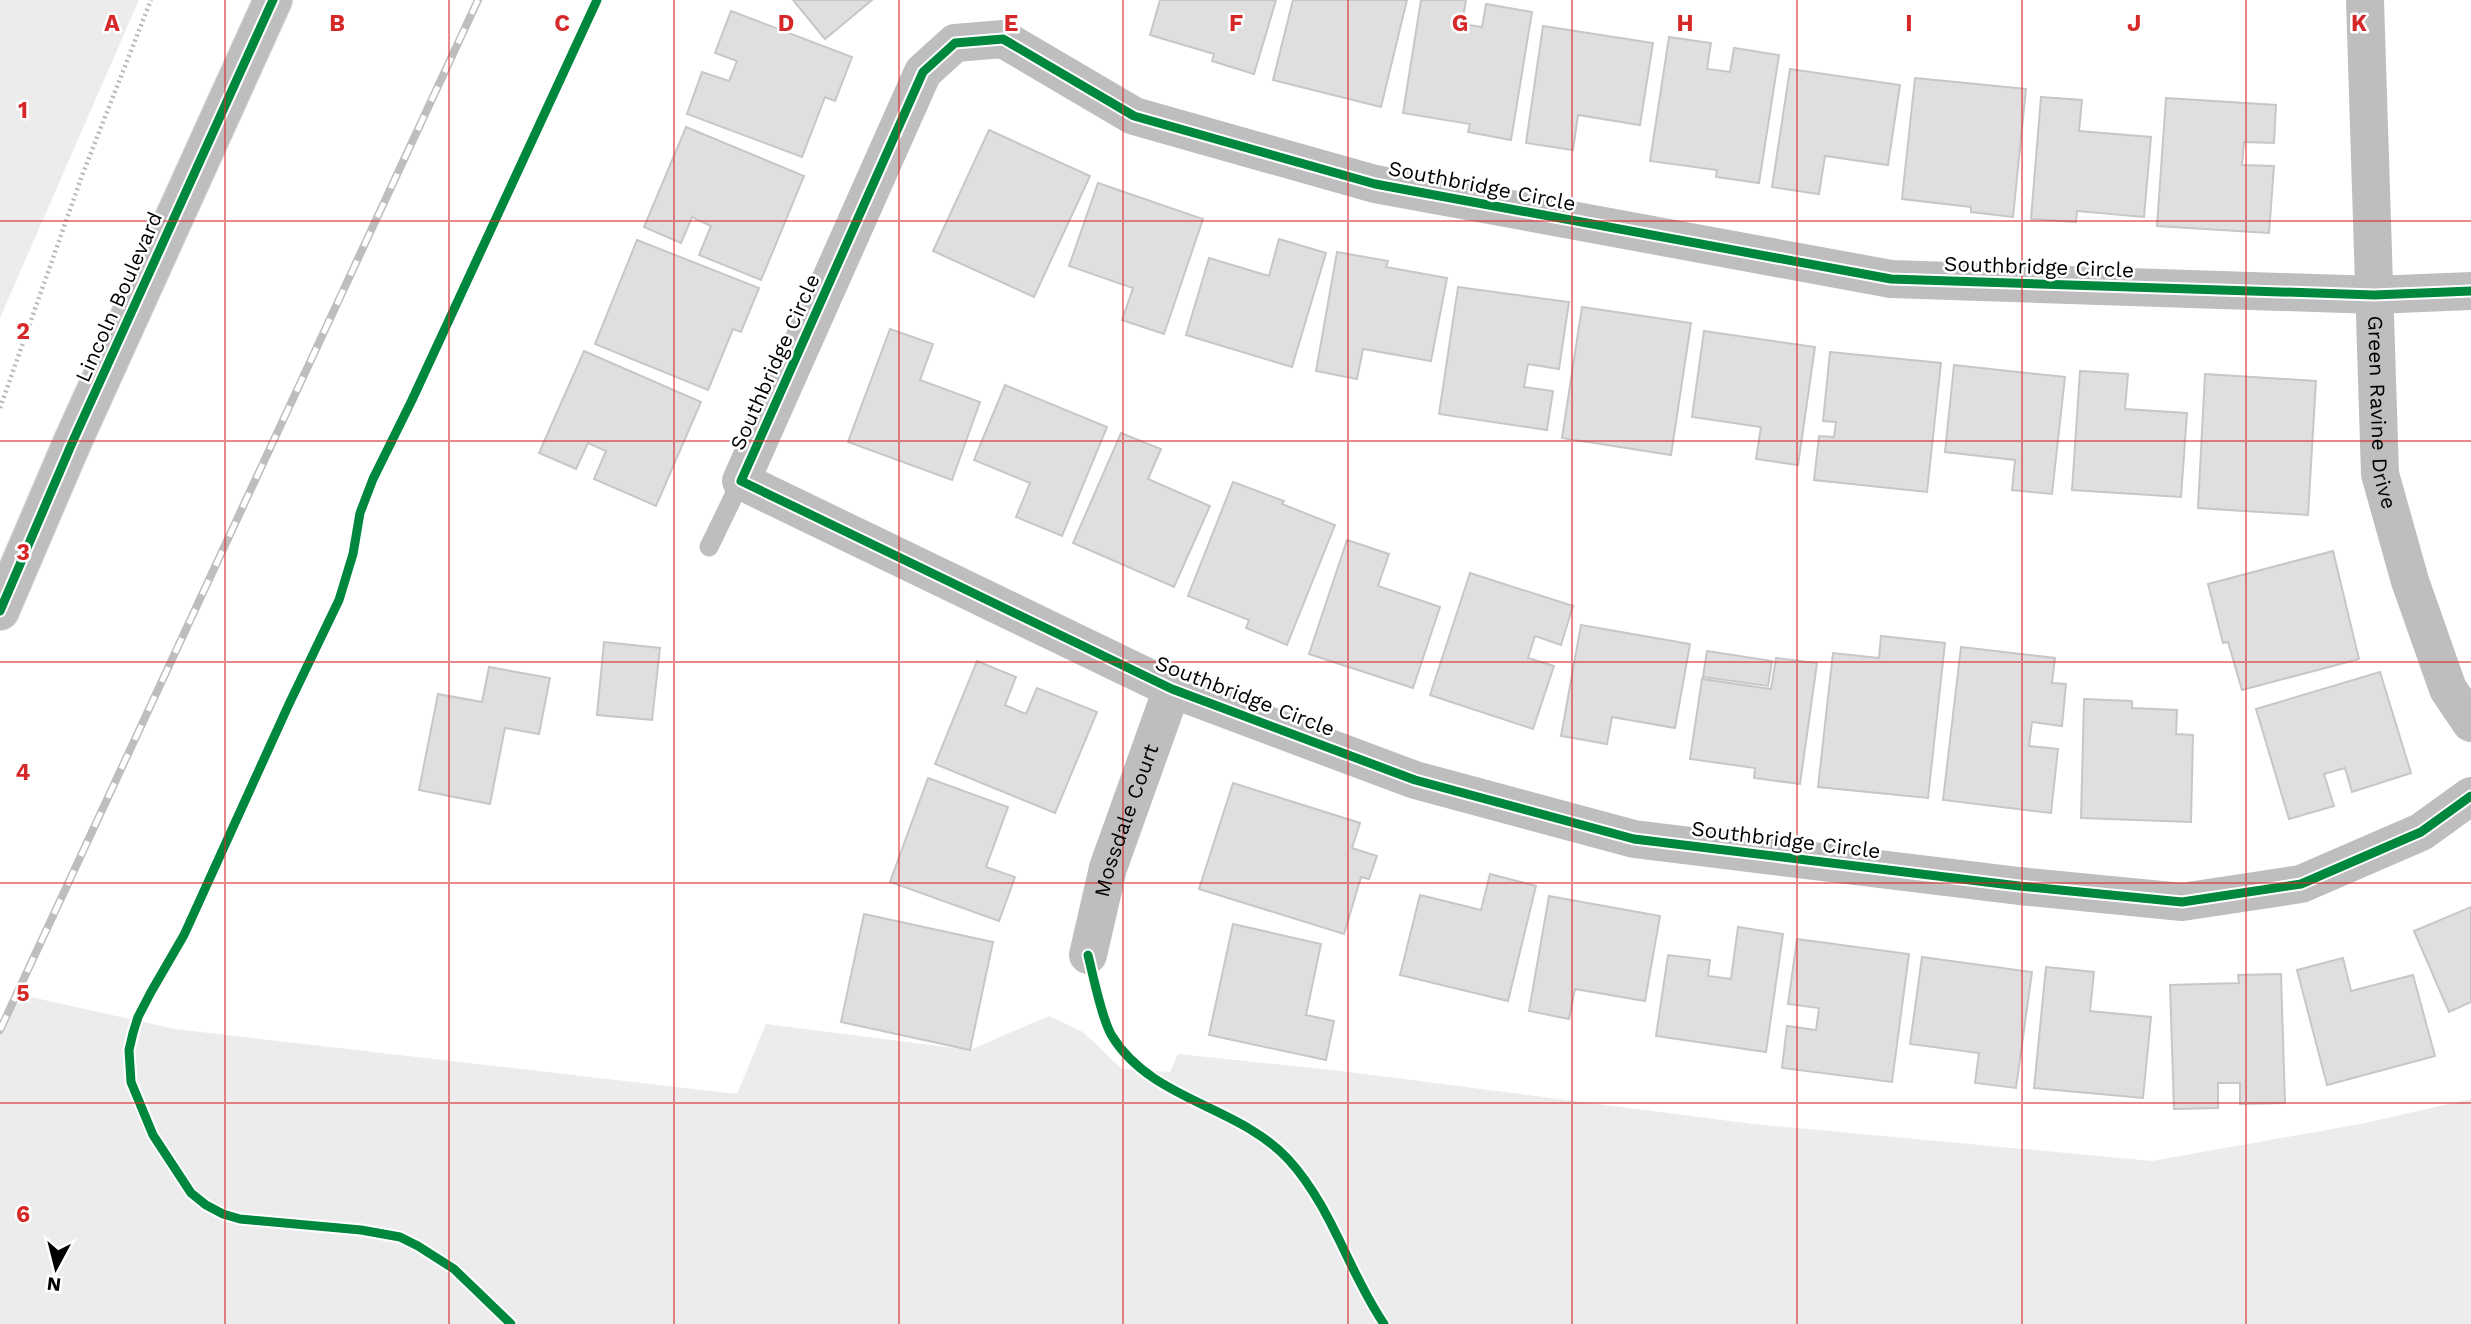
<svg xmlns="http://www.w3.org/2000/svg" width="2471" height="1324" font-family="'Work Sans',sans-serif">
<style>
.green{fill:#ececec}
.building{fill:#dfdfdf;stroke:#c7c7c7;stroke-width:2}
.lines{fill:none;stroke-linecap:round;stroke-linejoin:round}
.primary-casing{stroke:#dbdbdb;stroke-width:40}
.path{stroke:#b9b9b9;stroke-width:4.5;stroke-dasharray:2 3.5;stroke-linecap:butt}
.lane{stroke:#bebebe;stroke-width:19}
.street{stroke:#bebebe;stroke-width:38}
.primary{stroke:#bebebe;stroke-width:38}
.rail-casing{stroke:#bebebe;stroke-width:8}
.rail{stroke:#fff;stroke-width:5;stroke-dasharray:16;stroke-linecap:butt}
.cycleway-casing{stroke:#fff;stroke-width:13}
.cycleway{stroke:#00873e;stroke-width:9}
.grid{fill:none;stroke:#d62828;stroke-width:2;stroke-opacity:0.55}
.labels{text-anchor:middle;stroke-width:5;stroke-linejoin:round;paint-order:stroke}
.street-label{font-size:21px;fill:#000;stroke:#fff}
.grid-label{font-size:23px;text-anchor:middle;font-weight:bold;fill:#d62828;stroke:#fff;stroke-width:5;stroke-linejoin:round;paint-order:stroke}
</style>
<rect width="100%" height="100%" fill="#fff"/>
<g class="green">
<polygon points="0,0 139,0 0,318"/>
<polygon points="17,994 175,1029 737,1094 766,1024 970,1050 1049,1016 1083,1032 1122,1069 1170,1072 1178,1054 1341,1071 1753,1124 2152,1161 2360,1124 2471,1099 2471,1324 0,1324 0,1031"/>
</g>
<g class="building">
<polygon points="793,0 872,0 825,39"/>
<polygon points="1160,0 1276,0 1254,74 1212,61 1214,54 1150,35"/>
<polygon points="1293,0 1407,0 1381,107 1273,80"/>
<polygon points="1421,0 1466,0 1462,24 1482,27 1486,4 1532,12 1511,140 1468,132 1470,124 1403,113"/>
<polygon points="731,11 852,57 835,101 825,97 802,157 687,114 702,72 729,81 737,61 715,53"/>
<polygon points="1543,26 1653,43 1640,125 1578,115 1573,150 1526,143"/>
<polygon points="1669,37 1711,43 1707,69 1730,72 1734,48 1779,55 1759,183 1716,177 1717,170 1650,161"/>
<polygon points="1790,69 1900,85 1888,165 1825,156 1819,194 1772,187"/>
<polygon points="1915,78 2026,89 2013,217 1971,212 1971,207 1902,199"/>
<polygon points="2041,97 2082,100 2079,131 2151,137 2144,217 2077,211 2076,222 2031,219"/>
<polygon points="2166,98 2276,105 2274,143 2244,142 2242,165 2274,166 2269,233 2157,226"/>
<polygon points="686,127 804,176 761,280 699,255 711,226 692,217 681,243 644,227"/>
<polygon points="989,130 1090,176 1034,297 933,251"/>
<polygon points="1098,183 1203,219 1164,334 1122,320 1133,288 1069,266"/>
<polygon points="1279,239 1326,253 1292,367 1186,335 1209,258 1269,276"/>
<polygon points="637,240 759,288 741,332 733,329 708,390 595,344"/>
<polygon points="1337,252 1388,261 1386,267 1447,278 1431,361 1363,349 1357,379 1316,371"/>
<polygon points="1458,287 1569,302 1559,369 1528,364 1524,387 1553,391 1547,430 1439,414"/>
<polygon points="1582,307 1691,323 1671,455 1562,438"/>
<polygon points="890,329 933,344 920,380 980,402 952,480 848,442"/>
<polygon points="1704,331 1815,347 1798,465 1756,459 1761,427 1692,417"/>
<polygon points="584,351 701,402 656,506 594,479 606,451 588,443 576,469 539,453"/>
<polygon points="1830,352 1941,363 1927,492 1814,480 1819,436 1834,437 1836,422 1823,421"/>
<polygon points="1954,365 2065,377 2052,494 2012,490 2015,460 1945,452"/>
<polygon points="2080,371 2128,374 2125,409 2187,413 2181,497 2072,490"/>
<polygon points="2205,374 2316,381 2308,515 2198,508"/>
<polygon points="1005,385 1107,427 1062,536 1016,517 1030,483 974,460"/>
<polygon points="1121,433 1161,449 1148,479 1210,506 1174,587 1073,543"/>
<polygon points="1233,482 1284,501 1282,504 1335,525 1287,645 1246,628 1249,620 1188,596"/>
<polygon points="1347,540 1389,554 1378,586 1440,607 1413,688 1309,654"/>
<polygon points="2333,551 2359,659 2242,690 2228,642 2223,643 2208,584"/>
<polygon points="1470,573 1573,606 1561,645 1535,636 1528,658 1554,666 1533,729 1430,695"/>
<polygon points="1581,625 1690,644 1675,728 1612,717 1607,744 1561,736"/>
<polygon points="1881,636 1945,643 1928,798 1818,787 1833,653 1879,658"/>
<polygon points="604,642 660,648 652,720 597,715"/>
<polygon points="1961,647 2055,658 2052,683 2066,684 2062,726 2032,722 2029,746 2058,749 2051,813 1943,800"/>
<polygon points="1707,651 1772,661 1768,686 1703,677"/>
<polygon points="1776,658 1817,663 1800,784 1754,778 1755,768 1690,759 1702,679 1771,689"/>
<polygon points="977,661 1016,677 1005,705 1026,714 1037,688 1097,712 1055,813 935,764"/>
<polygon points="489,667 550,678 539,734 505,728 490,804 419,790 438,694 482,702"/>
<polygon points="2380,672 2411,773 2352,792 2345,768 2324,774 2334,806 2289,819 2256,709"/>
<polygon points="2084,699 2132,701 2132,708 2177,710 2176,734 2193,735 2191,822 2081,818"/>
<polygon points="928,778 1008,807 986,867 1015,877 999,921 890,882"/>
<polygon points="1233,783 1360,823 1352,848 1377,856 1369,879 1361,877 1344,934 1199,889"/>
<polygon points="1490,874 1536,886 1508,1001 1400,975 1420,895 1481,910"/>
<polygon points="1549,896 1660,916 1645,1001 1575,989 1569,1019 1529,1011"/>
<polygon points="2471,907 2471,1002 2449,1012 2414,931"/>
<polygon points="864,914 993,942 970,1050 841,1022"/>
<polygon points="1233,924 1321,944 1306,1015 1334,1021 1326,1060 1209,1035"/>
<polygon points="1738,927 1783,934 1766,1052 1656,1036 1668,955 1710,960 1708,976 1731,979"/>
<polygon points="1797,939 1909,954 1892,1082 1782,1068 1787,1026 1816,1030 1819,1008 1788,1004"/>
<polygon points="1922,957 2032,972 2016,1088 1975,1083 1979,1053 1910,1044"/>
<polygon points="2343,958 2351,991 2413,975 2435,1056 2327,1085 2297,970"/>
<polygon points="2046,967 2094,972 2090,1011 2151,1017 2143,1098 2034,1088"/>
<polygon points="2281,974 2285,1103 2240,1104 2240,1083 2218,1083 2218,1108 2174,1109 2170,985 2239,983 2238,975"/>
</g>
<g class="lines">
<g class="primary-casing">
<polyline id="primary" points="0,611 72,443 273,0"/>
</g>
<polyline class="path" points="0,408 83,173 151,0"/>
<polyline class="lane" points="709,547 741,481"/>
<g class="street">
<path id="s1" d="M2365,0l15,474 30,107 38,108 23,34"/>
<polyline points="2471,291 2374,295 1891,279 1375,184 1134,116 1003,39 955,43 923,72 741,481 1172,689 1415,780 1634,839 2019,886 2182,902 2301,884 2421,832 2471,796"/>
<path id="s2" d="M1088,955l20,-87 64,-179"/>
</g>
<use href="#primary" class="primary"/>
<g class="rail-casing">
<polyline id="rail" points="0,1030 478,0"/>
</g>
<use href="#rail" class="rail"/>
<g class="cycleway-casing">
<g id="cycleway">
<polyline points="2471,291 2374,295 1891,279 1375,184 1134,116 1003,39 955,43 923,72 741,481 1172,689 1415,780 1634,839 2019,886 2182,902 2301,884 2421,832 2471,796"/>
<polyline points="0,611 72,443 273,0"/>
<path d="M1088,955c5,20 14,65 24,81 40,65 126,69 176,123 44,48 60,112 96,165"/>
<polyline points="511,1324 454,1269 418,1246 400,1237 361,1230 240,1219 223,1214 206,1205 191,1193 153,1135 131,1082 129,1050 133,1033 138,1017 151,992 184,935 289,704 339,600 353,554 360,513 373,479 412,400 597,0"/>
</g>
</g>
<use href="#cycleway" class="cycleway"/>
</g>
<path class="grid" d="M225,0v1324M449,0v1324M674,0v1324M899,0v1324M1123,0v1324M1348,0v1324M1572,0v1324M1797,0v1324M2022,0v1324M2246,0v1324M0,221h2471M0,441h2471M0,662h2471M0,883h2471M0,1103h2471"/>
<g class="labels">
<g class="street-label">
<text transform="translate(1482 186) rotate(11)" y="7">Southbridge Circle</text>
<text transform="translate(2039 267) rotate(2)" y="7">Southbridge Circle</text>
<text transform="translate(119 297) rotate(-66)" y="7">Lincoln Boulevard</text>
<text transform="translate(775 362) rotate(-66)" y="7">Southbridge Circle</text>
<text dy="7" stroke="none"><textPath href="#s1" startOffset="413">Green Ravine Drive</textPath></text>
<text transform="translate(1245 696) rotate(21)" y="7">Southbridge Circle</text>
<text dy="7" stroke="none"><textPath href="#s2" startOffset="140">Mossdale Court</textPath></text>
<text transform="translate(1786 840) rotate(7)" y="7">Southbridge Circle</text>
</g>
</g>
<g class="grid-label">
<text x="112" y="31">A</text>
<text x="337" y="31">B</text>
<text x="562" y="31">C</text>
<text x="786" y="31">D</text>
<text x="1011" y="31">E</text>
<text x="1236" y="31">F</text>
<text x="1460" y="31">G</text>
<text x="1685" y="31">H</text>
<text x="1909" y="31">I</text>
<text x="2134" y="31">J</text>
<text x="2359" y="31">K</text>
<text x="23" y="118">1</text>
<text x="23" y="339">2</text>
<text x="23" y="560">3</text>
<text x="23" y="780">4</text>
<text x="23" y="1001">5</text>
<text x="23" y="1222">6</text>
</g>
<g transform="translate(56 1268) rotate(187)" stroke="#ffffff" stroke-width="5" paint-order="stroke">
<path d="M0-5L12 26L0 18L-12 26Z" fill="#000000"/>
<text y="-10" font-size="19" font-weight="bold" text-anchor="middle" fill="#000000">N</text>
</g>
</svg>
